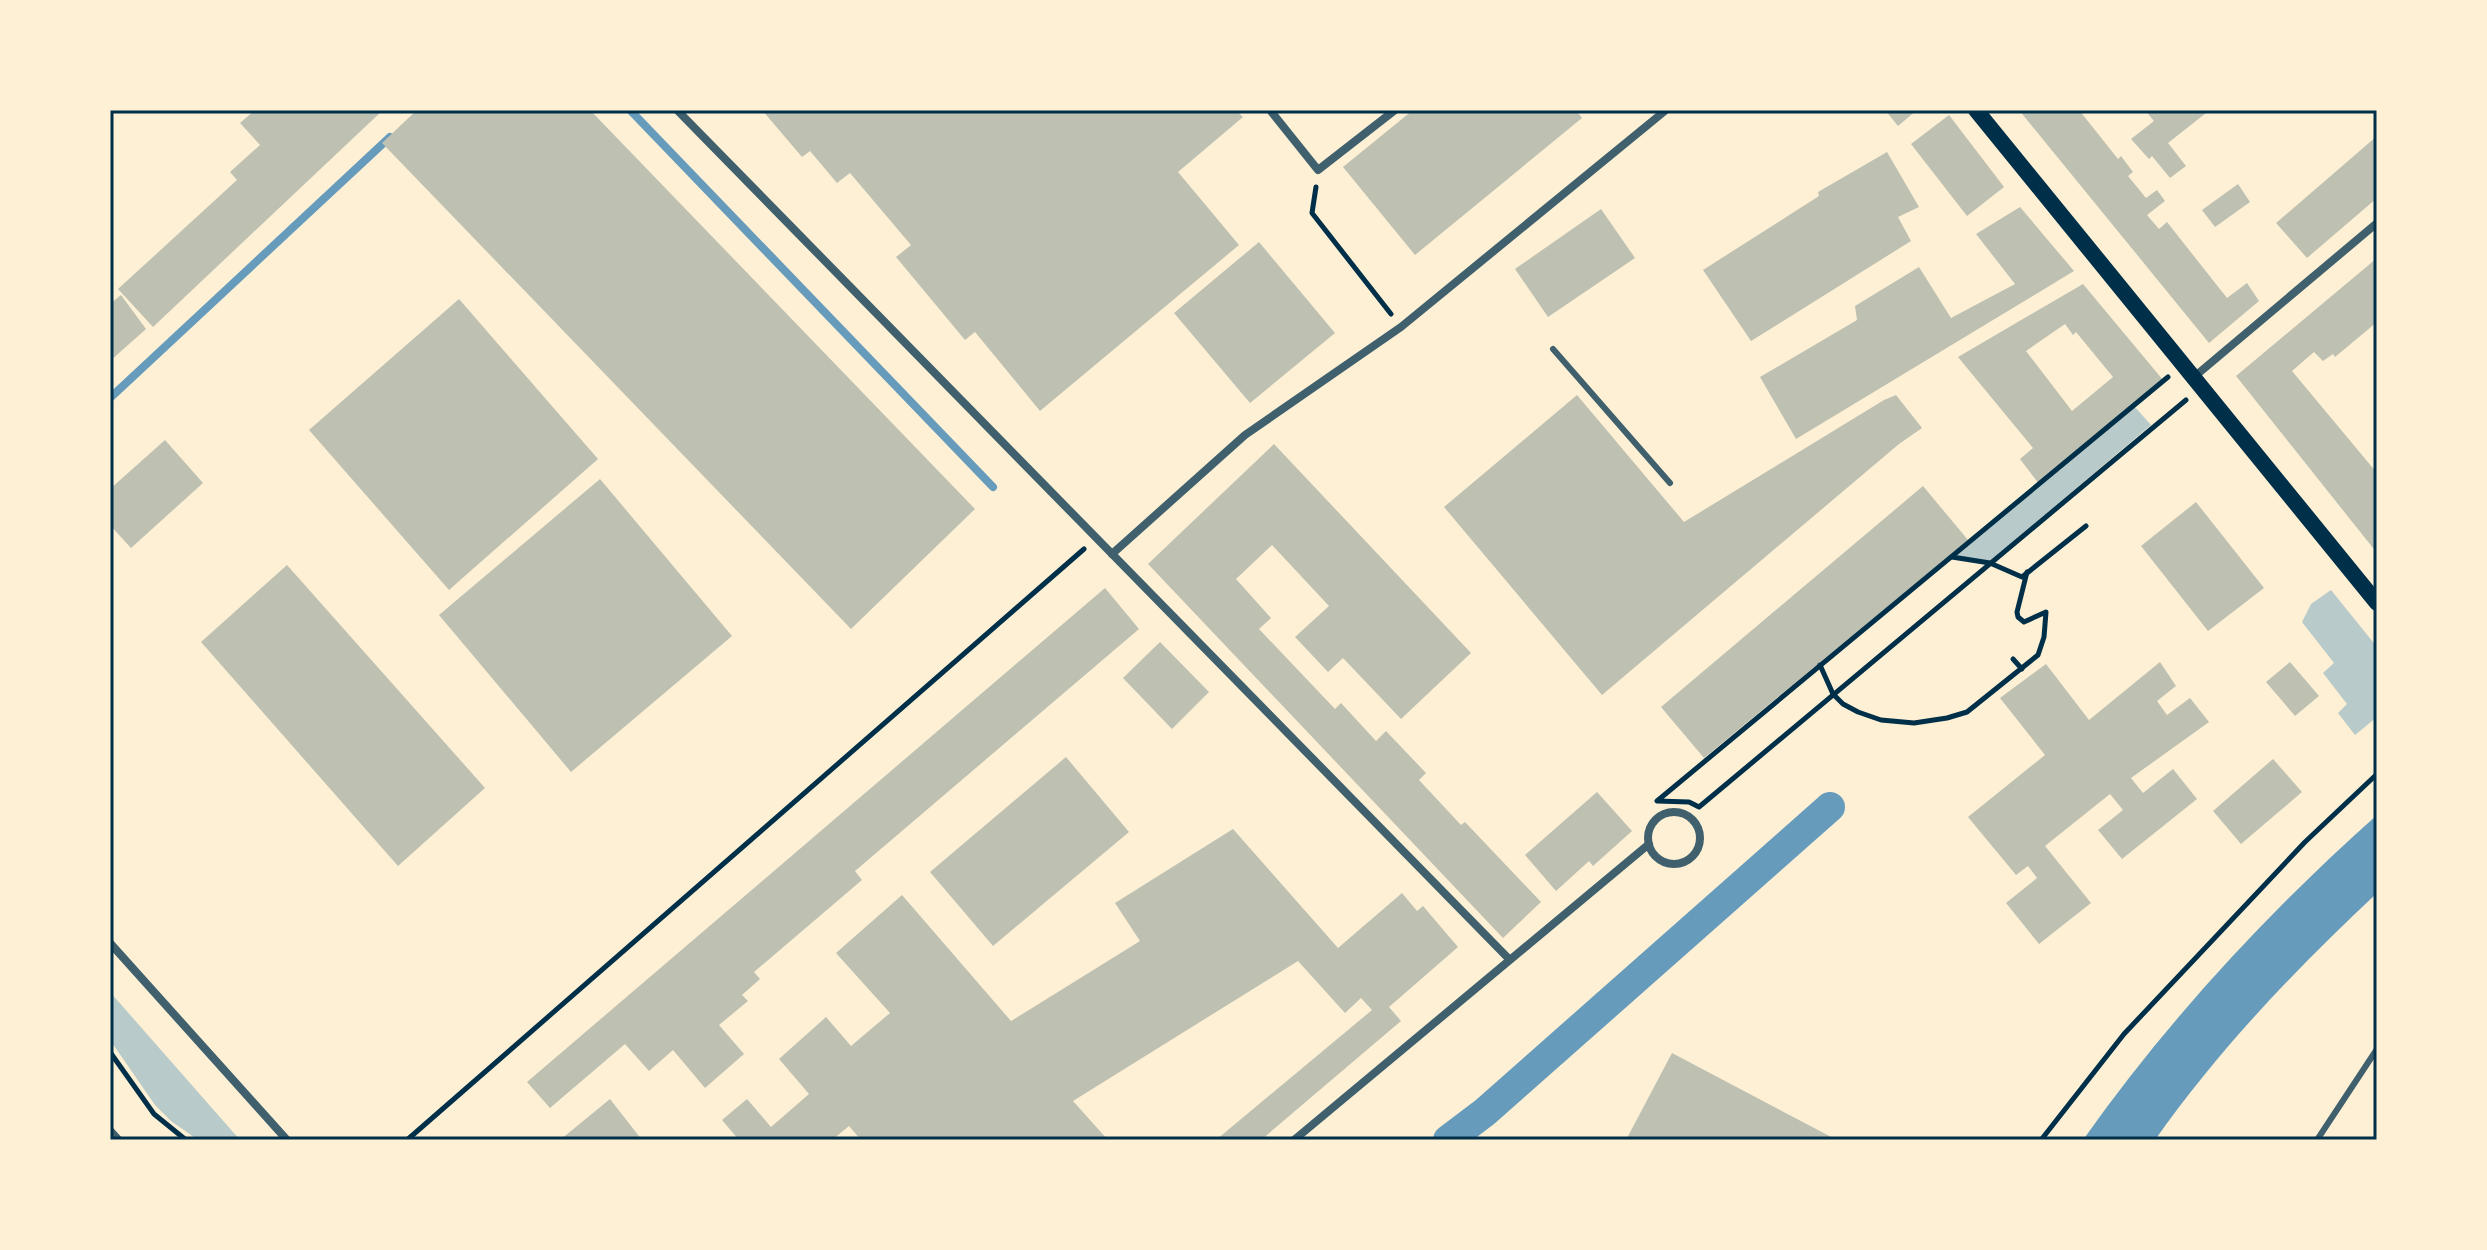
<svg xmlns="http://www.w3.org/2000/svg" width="2487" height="1250" font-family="'Noto Sans',sans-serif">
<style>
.green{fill:#b9caca}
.water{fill:#669bbc}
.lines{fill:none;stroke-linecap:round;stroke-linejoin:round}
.stream{stroke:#669bbc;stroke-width:8}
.canal{stroke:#669bbc;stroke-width:30}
.building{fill:#bec0b2;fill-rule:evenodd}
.path{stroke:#003049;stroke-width:5}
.service{stroke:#3f606c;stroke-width:6}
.minor{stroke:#3f606c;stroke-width:8}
.secondary{stroke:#003049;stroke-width:16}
.neatline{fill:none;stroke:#003049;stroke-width:3}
</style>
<rect width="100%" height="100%" fill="#fdf0d5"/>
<g class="green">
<polygon points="2135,407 2151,425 1989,562 1954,555"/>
<polygon points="2331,590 2377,647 2377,717 2355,735 2338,713 2347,704 2323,673 2334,663 2302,622 2311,604"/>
<polygon points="110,992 240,1140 198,1140 171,1121 155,1105 110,1040"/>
</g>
<path class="water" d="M2377,815v78c-81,76 -158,156 -222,247h-72c85,-120 184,-227 294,-325z"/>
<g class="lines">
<g class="stream">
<polyline points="630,110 993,487"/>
<polyline points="110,398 390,137"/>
</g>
<polyline class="canal" points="1448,1140 1485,1112 1830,807"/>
</g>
<g class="building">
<polygon points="255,110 383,110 153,327 118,289 237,180 230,172 260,145 240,123"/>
<polygon points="417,110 590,110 975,509 851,629 382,143"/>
<polygon points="762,110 1236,110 1243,117 1178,172 1239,245 1040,411 975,332 965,340 896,257 911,245 850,173 837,183 810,151 802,157"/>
<polygon points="1413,110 1576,110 1582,118 1415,255 1343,167"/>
<polygon points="1885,110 1917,110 1898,126"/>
<polygon points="2019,110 2079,110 2118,159 2121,156 2133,172 2128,176 2146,198 2157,190 2165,201 2147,215 2159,229 2167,222 2227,298 2247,283 2259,301 2209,343"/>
<polygon points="2145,110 2203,110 2206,113 2168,143 2186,166 2170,178 2152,156 2149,159 2131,139 2154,121"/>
<polygon points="1949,115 2004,187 1967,216 1911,144"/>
<polygon points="2377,136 2377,198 2307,258 2276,223"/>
<polygon points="1887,152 1919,207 1898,217 1911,241 1751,341 1703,270 1819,196 1818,192"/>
<polygon points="2238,184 2250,202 2215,227 2202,210"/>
<polygon points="2020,207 2074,271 1796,439 1760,377 1857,320 1855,306 1919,267 1951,318 2015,284 1976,234"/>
<polygon points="1601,209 1635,258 1548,317 1515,269"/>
<polygon points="1259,242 1335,333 1250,403 1174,313"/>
<polygon points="2377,258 2377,322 2335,357 2333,354 2323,361 2314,352 2292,371 2377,473 2377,553 2236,376"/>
<path d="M2083,284l80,96 -124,104 -19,-25 13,-11 -75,-91zM2065,324l8,11 3,-3 37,45 -41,34 -46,-60z"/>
<polygon points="121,295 146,329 110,361 110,304"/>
<polygon points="459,299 598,459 449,590 309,430"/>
<polygon points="1577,395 1684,522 1884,400 1896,395 1922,428 1899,444 1602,695 1444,507"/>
<polygon points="165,440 203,483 131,548 110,525 110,489"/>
<polygon points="1274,444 1471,653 1401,719 1343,658 1328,672 1295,637 1329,606 1272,545 1236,579 1271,618 1259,629 1335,709 1341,703 1376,741 1386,731 1426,773 1419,780 1461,825 1465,822 1541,902 1503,938 1148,564"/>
<polygon points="600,479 732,636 571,772 439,615"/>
<polygon points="1923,486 1968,540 1704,758 1661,707"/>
<polygon points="2196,502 2264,588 2208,631 2141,546"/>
<polygon points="287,565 485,788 398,866 201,642"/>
<polygon points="1105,588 1139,629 855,871 862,880 754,972 760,979 742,995 748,1001 719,1025 744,1054 705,1088 673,1050 649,1071 625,1044 550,1108 527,1082"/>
<polygon points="1160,642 1209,692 1172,729 1123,678"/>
<polygon points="2160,662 2176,686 2157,701 2167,715 2190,698 2209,722 2131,778 2143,793 2173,769 2197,799 2122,859 2098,830 2123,810 2110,794 2045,846 2091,903 2039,944 2006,903 2037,878 2028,866 2016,875 1968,817 2045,755 2000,698 2046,664 2089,720"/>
<polygon points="2290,662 2319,696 2295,716 2266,682"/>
<polygon points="1066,757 1129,832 993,946 930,872"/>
<polygon points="2273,759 2302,792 2241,844 2213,811"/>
<polygon points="1597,792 1632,831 1593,866 1589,861 1556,891 1525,855"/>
<polygon points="1233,829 1338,948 1402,893 1417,911 1423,906 1458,947 1389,1007 1401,1021 1261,1140 1216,1140 1372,1010 1361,998 1345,1013 1298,961 1073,1101 1108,1140 861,1140 849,1126 832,1140 739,1140 722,1120 747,1099 771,1127 809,1094 779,1059 826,1017 851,1046 890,1013 836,953 902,895 1011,1021 1140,941 1115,903"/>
<polygon points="1672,1053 1837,1140 1626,1140"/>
<polygon points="610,1099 642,1140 560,1140"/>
</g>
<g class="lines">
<g class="path">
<polyline points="1316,187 1312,213 1391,314"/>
<polyline points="2168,377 1657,801 1689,802 1699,807 2186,400"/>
<polyline points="1952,557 1990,563 2022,577 2086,526"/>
<polyline points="2013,659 2022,669"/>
<polyline points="1820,665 1833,694 1843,704 1858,712 1881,720 1914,723 1947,718 1967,712 2038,655 2044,637 2046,612 2024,622 2018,617 2017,612 2027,572"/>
<polyline points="110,1052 154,1114 186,1140"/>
<polyline points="407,1140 1084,549"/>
<polyline points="2041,1140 2124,1034 2305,842 2377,774"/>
</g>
<g class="service">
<polyline points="1553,349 1670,483"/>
<polyline points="110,1129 120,1140"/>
<polyline points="2317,1140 2377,1049"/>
</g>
<g class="minor">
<polyline points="677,110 1509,959"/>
<polyline points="1270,110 1318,170 1395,110"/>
<polyline points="2194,377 2377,223"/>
<polyline points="1112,554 1245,435 1401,327 1666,110"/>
<circle cx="1674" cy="838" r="26"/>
<polyline points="110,943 287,1140"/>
<polyline points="1294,1140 1649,844"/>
</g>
<polyline class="secondary" points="1976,110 2377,603"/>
</g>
<rect width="2487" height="1250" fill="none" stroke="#fdf0d5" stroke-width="224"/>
<rect x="112" y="112" width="2263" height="1026" class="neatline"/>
</svg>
